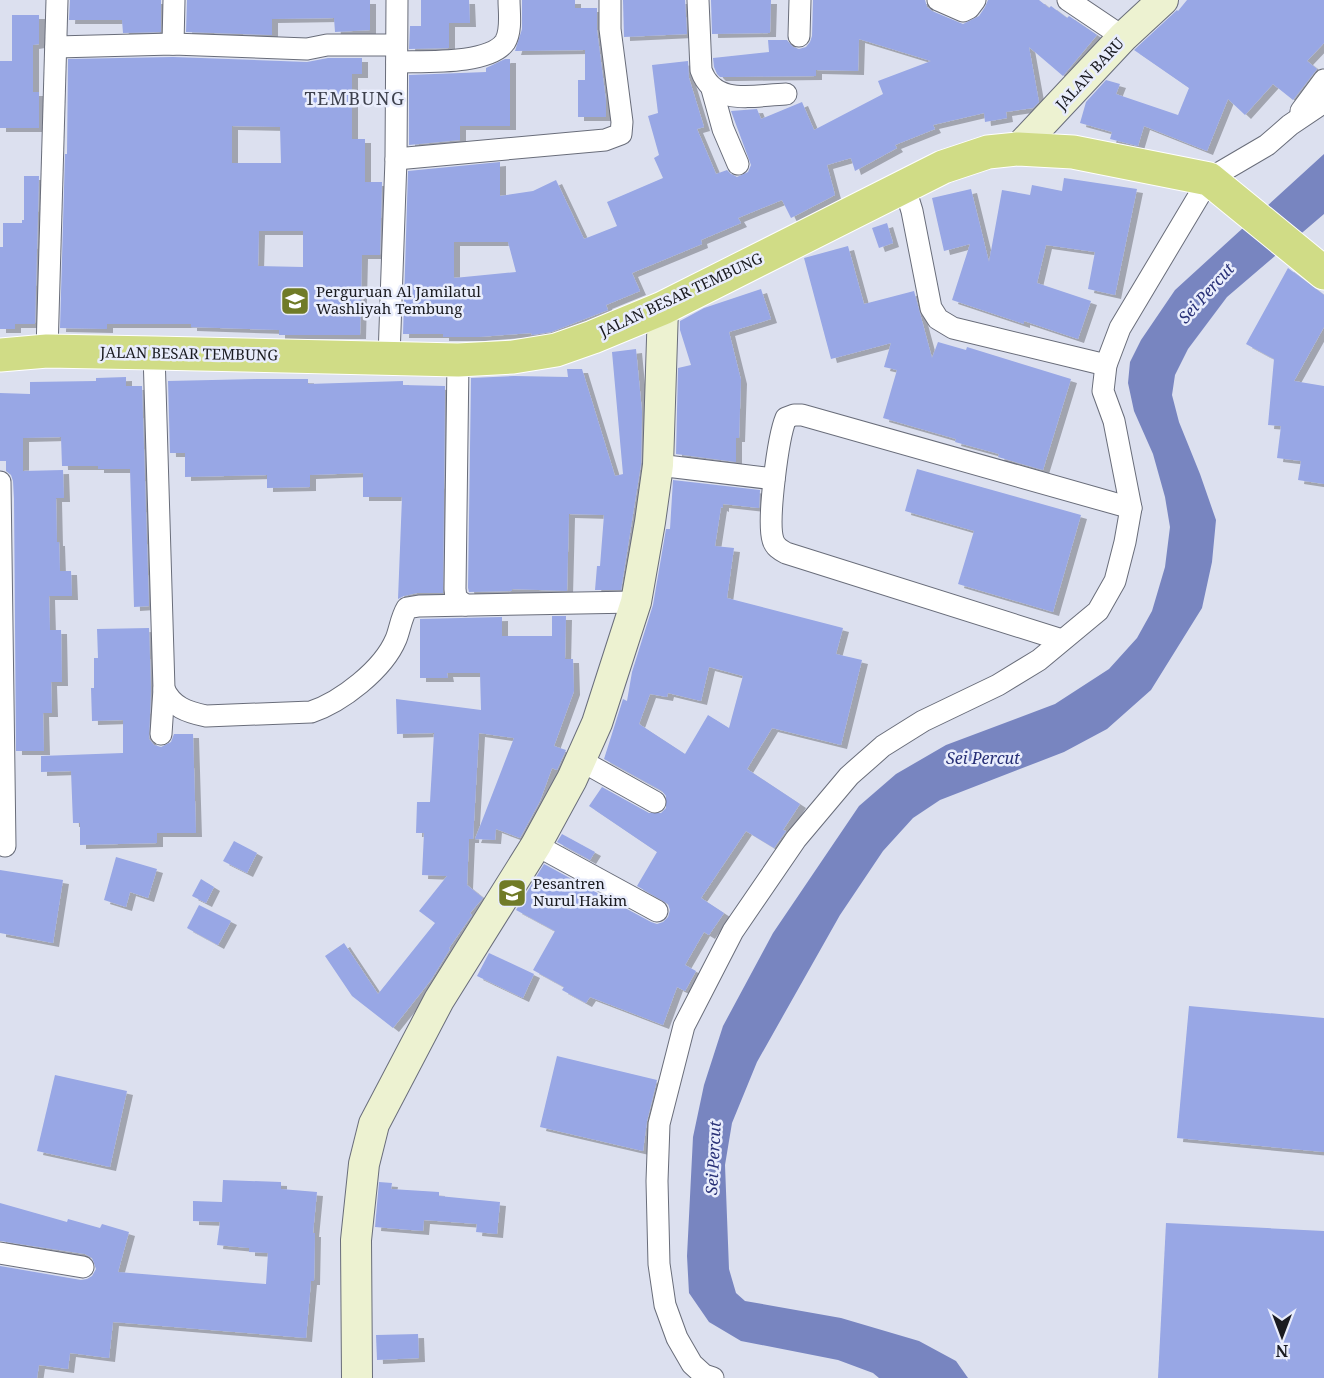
<svg xmlns="http://www.w3.org/2000/svg" width="1324" height="1378" font-family="'Noto Serif',serif">
<style>
.water{fill:#7885c0}
.building{fill:#98a7e5;fill-rule:evenodd;filter:url(#shadow)}
.lines{fill:none;stroke-linecap:round;stroke-linejoin:round}
.minor-casing{stroke:#696d7a;stroke-width:23}
.secondary-casing{stroke:#696d7a;stroke-width:32}
.trunk-casing{stroke:#fff;stroke-width:35}
.minor{stroke:#fff;stroke-width:21}
.secondary{stroke:#edf2d1;stroke-width:30}
.trunk{stroke:#d0dc86;stroke-width:33}
.labels{text-anchor:middle;stroke-width:5;stroke-linejoin:round;paint-order:stroke}
.street-label{font-size:15px;fill:#1a1b20;stroke:#e9edfc}
.poi-label{font-size:15px;fill:#1a1b20;stroke:#e9edfc;text-anchor:start}
.water-label{font-size:16px;font-style:italic;fill:#283077;stroke:#e9edfc}
.quarter-label{font-size:18px;letter-spacing:1.5px;fill:#3d404c;stroke:#e9edfc}
</style>
<defs>
<filter id="shadow"><feDropShadow dx="6" dy="4" stdDeviation="0" flood-color="#0004"/></filter>
</defs>
<rect width="100%" height="100%" fill="#dce0ef"/>
<polygon class="water" points="1324,154 1324,214 1227,297 1188,349 1175,375 1172,395 1179,422 1200,474 1216,520 1212,562 1202,608 1151,690 1107,729 1064,752 940,800 913,818 883,851 840,915 757,1062 732,1123 725,1165 729,1269 736,1293 745,1301 841,1318 919,1341 956,1361 968,1378 879,1378 873,1373 838,1360 741,1341 709,1322 689,1293 687,1256 693,1137 704,1085 723,1026 773,933 859,806 896,774 946,745 1055,704 1109,669 1137,638 1152,611 1165,567 1170,527 1165,497 1153,454 1134,411 1128,383 1130,362 1141,340 1175,290"/>
<g class="building">
<polygon points="70,0 161,0 161,32 123,33 122,20 69,20"/>
<polygon points="187,0 370,0 370,30 335,32 334,18 272,19 272,35 186,32"/>
<polygon points="421,0 469,0 470,23 449,23 449,48 409,49 410,26 421,26"/>
<polygon points="522,0 575,0 575,8 597,8 597,30 606,101 606,117 578,117 578,80 585,80 585,50 515,51 522,29"/>
<polygon points="623,0 685,0 687,34 624,37"/>
<polygon points="711,0 771,0 770,33 712,34"/>
<path d="M813,0h112l2,7 5,4 31,13 16,-8 6,-9 3,-7h51l10,8 2,-2 16,12 2,-2 28,19 -34,41 -34,-29 10,55 -6,6 -27,4 1,6 -22,4 -1,-9 -51,12 2,4 -40,16 2,3 -42,23 -4,-13 -24,7 8,30 -44,23 -9,-18 -44,18 3,5 -40,17 1,4 -70,29 8,18 -34,14 2,5 -57,22 -19,3 -1,-2 -52,4h-36v-3h-40l5,-163 92,-9v34l33,-5 23,-11 28,59 33,-13 -10,-24 56,-24 -9,-20 5,-3 -11,-39 10,-3 -6,-48 36,-4 1,17 15,49 -7,2 19,45 11,-4 4,4 6,3 11,-5 3,-7 -20,-54 26,-2 4,10 41,-17 12,28 69,-36 -5,-13 53,-20 -72,-22 -1,32 -42,-1v6l-85,1h-11l-3,-3 -3,-7 -1,-9 56,-6 -1,-12h19l6,7 6,2 7,-2 4,-5 2,-6zM454,242h54l8,30 -62,6z"/>
<polygon points="1187,0 1324,0 1324,43 1307,61 1317,69 1293,100 1273,84 1245,115 1228,99 1207,151 1144,126 1138,146 1110,139 1112,132 1080,123 1086,102 1106,80 1120,84 1116,94 1178,115 1189,88 1134,50 1177,10 1178,11"/>
<polygon points="12,15 39,15 39,44 33,45 33,92 39,92 39,128 0,128 0,61 12,61"/>
<path d="M173,57l134,5 21,-4h34v16h-10v65h13v43h17l-2,73h-18l-2,80h-81v-5l-88,-3v-3h-84v5l-47,-1 5,-174h2l1,-95zM232,126l48,1 1,36h-49zM259,231h44v36l-45,-1z"/>
<polygon points="505,59 510,59 510,126 460,126 460,140 409,145 409,75 486,72 486,68"/>
<polygon points="24,176 39,176 35,324 15,324 15,329 0,329 0,247 3,247 3,223 22,223 22,220 24,220"/>
<polygon points="1064,178 1137,189 1115,295 1088,289 1095,252 1046,245 1037,283 1091,301 1078,339 1024,321 1024,324 952,300 970,244 944,251 932,198 971,189 989,262 1002,190 1030,195 1032,185 1062,191"/>
<polygon points="887,223 893,243 879,248 872,228"/>
<polygon points="848,246 864,304 914,291 932,358 938,342 966,350 967,347 1071,379 1043,470 998,457 999,454 955,442 956,439 883,418 897,370 884,367 891,343 831,359 804,258"/>
<polygon points="1288,268 1324,295 1324,327 1294,381 1324,386 1324,484 1298,480 1301,461 1277,458 1281,426 1268,425 1274,359 1246,344"/>
<polygon points="761,289 771,319 729,332 741,380 739,438 736,438 736,462 676,454 678,368 691,365 680,330 680,321 704,308"/>
<polygon points="636,349 642,412 641,464 621,590 595,590 597,566 600,566 604,515 569,514 567,591 512,589 512,591 469,592 468,588 471,378 514,376 568,377 567,369 582,369 615,476 623,474 612,352"/>
<polygon points="126,377 126,386 142,386 149,606 134,607 130,469 98,469 98,466 62,466 61,437 23,438 23,471 63,470 64,498 56,498 57,542 59,542 60,571 71,571 72,596 49,596 50,630 61,630 62,682 51,682 52,713 43,713 44,751 16,751 14,499 13,481 11,475 6,471 6,461 0,461 0,393 30,394 30,382 96,381 96,378"/>
<polygon points="258,379 308,379 308,384 403,381 403,385 445,386 443,593 417,593 404,596 398,599 402,497 363,497 363,473 310,475 310,487 267,488 267,475 185,477 185,453 170,453 168,381"/>
<polygon points="917,469 1081,515 1053,612 958,584 974,531 905,511"/>
<path d="M673,480l87,10 -1,18 -36,-4v4l-2,-1 -6,39 19,2 -7,50 116,30 -7,26 26,6 -21,85 -69,-17 -25,41 53,35 -17,26 3,1 -12,17 -28,-17 -45,67 23,15 -15,22 -5,-3 -19,33 11,6 -11,20 -8,-4 -14,38 -73,-28 -4,6 -24,-13 2,-3 -31,-17 22,-39 -39,-21 28,-46 107,58 6,2 6,-2 5,-5 2,-7 -2,-6 -31,-18 20,-34 -68,-46 13,-19 47,26h12l5,-5v-12l-4,-5 -58,-32 19,-60 4,2 5,-29 21,-67 13,-76h4zM709,667l34,9 -14,52 -21,-13 -23,39 -46,-30 11,-30 17,3 1,-4 33,8z"/>
<polygon points="552,616 566,616 565,659 573,659 574,691 554,746 566,750 557,770 552,768 540,801 520,838 496,829 495,840 475,839 514,738 479,733 473,839 469,839 467,885 483,898 470,913 472,915 449,948 450,949 431,980 393,1028 352,996 325,956 344,943 378,994 435,923 419,911 447,876 422,875 424,833 416,833 417,802 430,802 434,733 397,734 396,699 481,710 480,673 447,673 448,678 420,678 420,619 502,617 502,636 552,636"/>
<polygon points="149,628 151,689 149,739 154,745 161,747 171,742 174,734 193,734 196,833 157,833 157,843 80,845 80,823 73,823 71,771 41,772 41,756 123,753 123,720 92,721 91,688 94,688 94,658 98,658 97,629"/>
<polygon points="562,834 595,852 590,860 557,842"/>
<polygon points="234,841 257,853 247,873 223,861"/>
<polygon points="116,857 157,869 148,898 130,892 126,907 104,900"/>
<polygon points="0,870 63,880 53,943 0,933"/>
<polygon points="201,879 214,887 206,903 192,896"/>
<polygon points="199,905 231,921 218,945 187,928"/>
<polygon points="489,953 534,974 523,998 477,976"/>
<polygon points="1189,1006 1324,1018 1324,1152 1177,1138"/>
<polygon points="557,1056 657,1080 647,1121 643,1151 540,1127"/>
<polygon points="55,1075 127,1091 110,1167 37,1151"/>
<polygon points="223,1180 281,1182 281,1189 317,1192 313,1233 315,1233 314,1281 311,1281 306,1338 113,1322 109,1358 70,1353 68,1369 39,1365 37,1378 0,1378 0,1266 81,1280 87,1279 92,1276 96,1269 92,1258 85,1254 0,1241 0,1203 67,1222 68,1219 100,1228 102,1224 129,1232 118,1272 266,1284 268,1253 249,1252 249,1248 217,1245 220,1222 193,1221 193,1201 222,1202"/>
<polygon points="379,1182 392,1183 391,1189 439,1192 439,1196 500,1202 497,1234 476,1232 477,1224 424,1220 423,1231 375,1227"/>
<polygon points="1166,1223 1324,1231 1324,1378 1158,1378"/>
<polygon points="418,1334 419,1358 377,1360 376,1335"/>
</g>
<g class="lines">
<g class="minor-casing">
<g id="minor">
<path d="M698,0l3,70c13,37 53,25 85,24"/>
<polyline points="938,0 963,11 969,8 975,0"/>
<polyline points="1068,0 1123,37"/>
<polyline points="799,36 800,0"/>
<polyline points="173,44 174,0"/>
<polyline points="56,47 173,44 307,49 327,45 395,45"/>
<path d="M397,62c26,-1 92,3 108,-20 7,-11 4,-30 4,-42"/>
<polyline points="712,89 723,129 738,164"/>
<polyline points="1301,111 1324,80"/>
<polyline points="396,159 605,140 621,134 622,122 610,29 610,0"/>
<polyline points="904,185 912,211 931,308 938,319 953,328 1106,365"/>
<polyline points="47,351 57,0"/>
<polyline points="154,353 164,689 161,734"/>
<polyline points="389,357 396,159 397,0"/>
<polyline points="458,360 455,589 456,598 465,605"/>
<polyline points="658,465 774,479"/>
<polyline points="0,482 5,846"/>
<path d="M1062,640l-276,-87c-6,-3 -11,-6 -13,-13 -6,-19 5,-103 13,-122l8,-3h8l329,93"/>
<path d="M164,689c8,18 23,23 42,27l105,-4c30,-10 72,-42 85,-73 4,-10 5,-21 11,-31l12,-2 217,-4"/>
<polyline points="580,760 655,802"/>
<polyline points="536,845 657,911"/>
<polyline points="0,1253 83,1267"/>
<polyline points="713,1378 704,1375 692,1364 677,1338 665,1305 659,1264 657,1181 659,1124 684,1026 733,931 796,839 849,776 883,746 923,721 998,685 1039,660 1098,611 1115,581 1125,542 1131,508 1114,421 1103,391 1106,365 1120,328 1209,179 1267,145 1290,125 1324,102"/>
</g>
</g>
<g class="secondary-casing">
<g id="secondary">
<polyline points="1018,149 1123,37 1163,0"/>
<polyline points="357,1378 356,1240 364,1164 374,1124 439,1000 536,845 572,779 597,723 636,602 650,522 658,465 663,308"/>
</g>
</g>
<g class="trunk-casing">
<polyline id="trunk" points="0,355 47,351 154,353 458,360 513,357 556,350 593,337 663,308 943,167 988,152 1018,149 1073,152 1209,179 1324,273"/>
</g>
<use href="#minor" class="minor"/>
<use href="#secondary" class="secondary"/>
<use href="#trunk" class="trunk"/>
</g>
<defs>
<g id="school-square" transform="scale(1.5)"><rect x="-9" y="-9" width="18" height="18" rx="4" fill="#707b27" stroke="#e9edfc"/><path d="M0-5L7-2L0 1L-7-2ZM-4 1L0 2.5L4 1V4Q0 6-4 4Z" fill="#fff"/></g>
</defs>
<g fill-rule="evenodd">
<use href="#school-square" x="295" y="301"/>
<use href="#school-square" x="512" y="893"/>
</g>
<g class="labels">
<g class="street-label">
<text transform="translate(1090 74) rotate(-47)" y="5">JALAN BARU</text>
<text transform="translate(681 295) rotate(-25)" y="5">JALAN BESAR TEMBUNG</text>
<text transform="translate(189 354) rotate(1)" y="5">JALAN BESAR TEMBUNG</text>
</g>
<g class="poi-label">
<text x="316" y="297">Perguruan Al Jamilatul<tspan x="316" dy="17">Washliyah Tembung</tspan></text>
<text x="533" y="889">Pesantren<tspan x="533" dy="17">Nurul Hakim</tspan></text>
</g>
<g class="water-label">
<text transform="translate(1206 293) rotate(-48)" y="6">Sei Percut</text>
<text x="983" y="764">Sei Percut</text>
<text transform="translate(713 1158) rotate(-87)" y="6">Sei Percut</text>
</g>
<g class="quarter-label">
<text x="355" y="105">TEMBUNG</text>
</g>
</g>
<g transform="translate(1282 1336) rotate(180)" stroke="#e9edfc" stroke-width="4.5" paint-order="stroke">
<path d="M0-4.5L10 22L0 15L-10 22Z" fill="#1a1b20"/>
<text y="-9" font-size="16" font-weight="bold" text-anchor="middle" fill="#1a1b20">N</text>
</g>
</svg>
